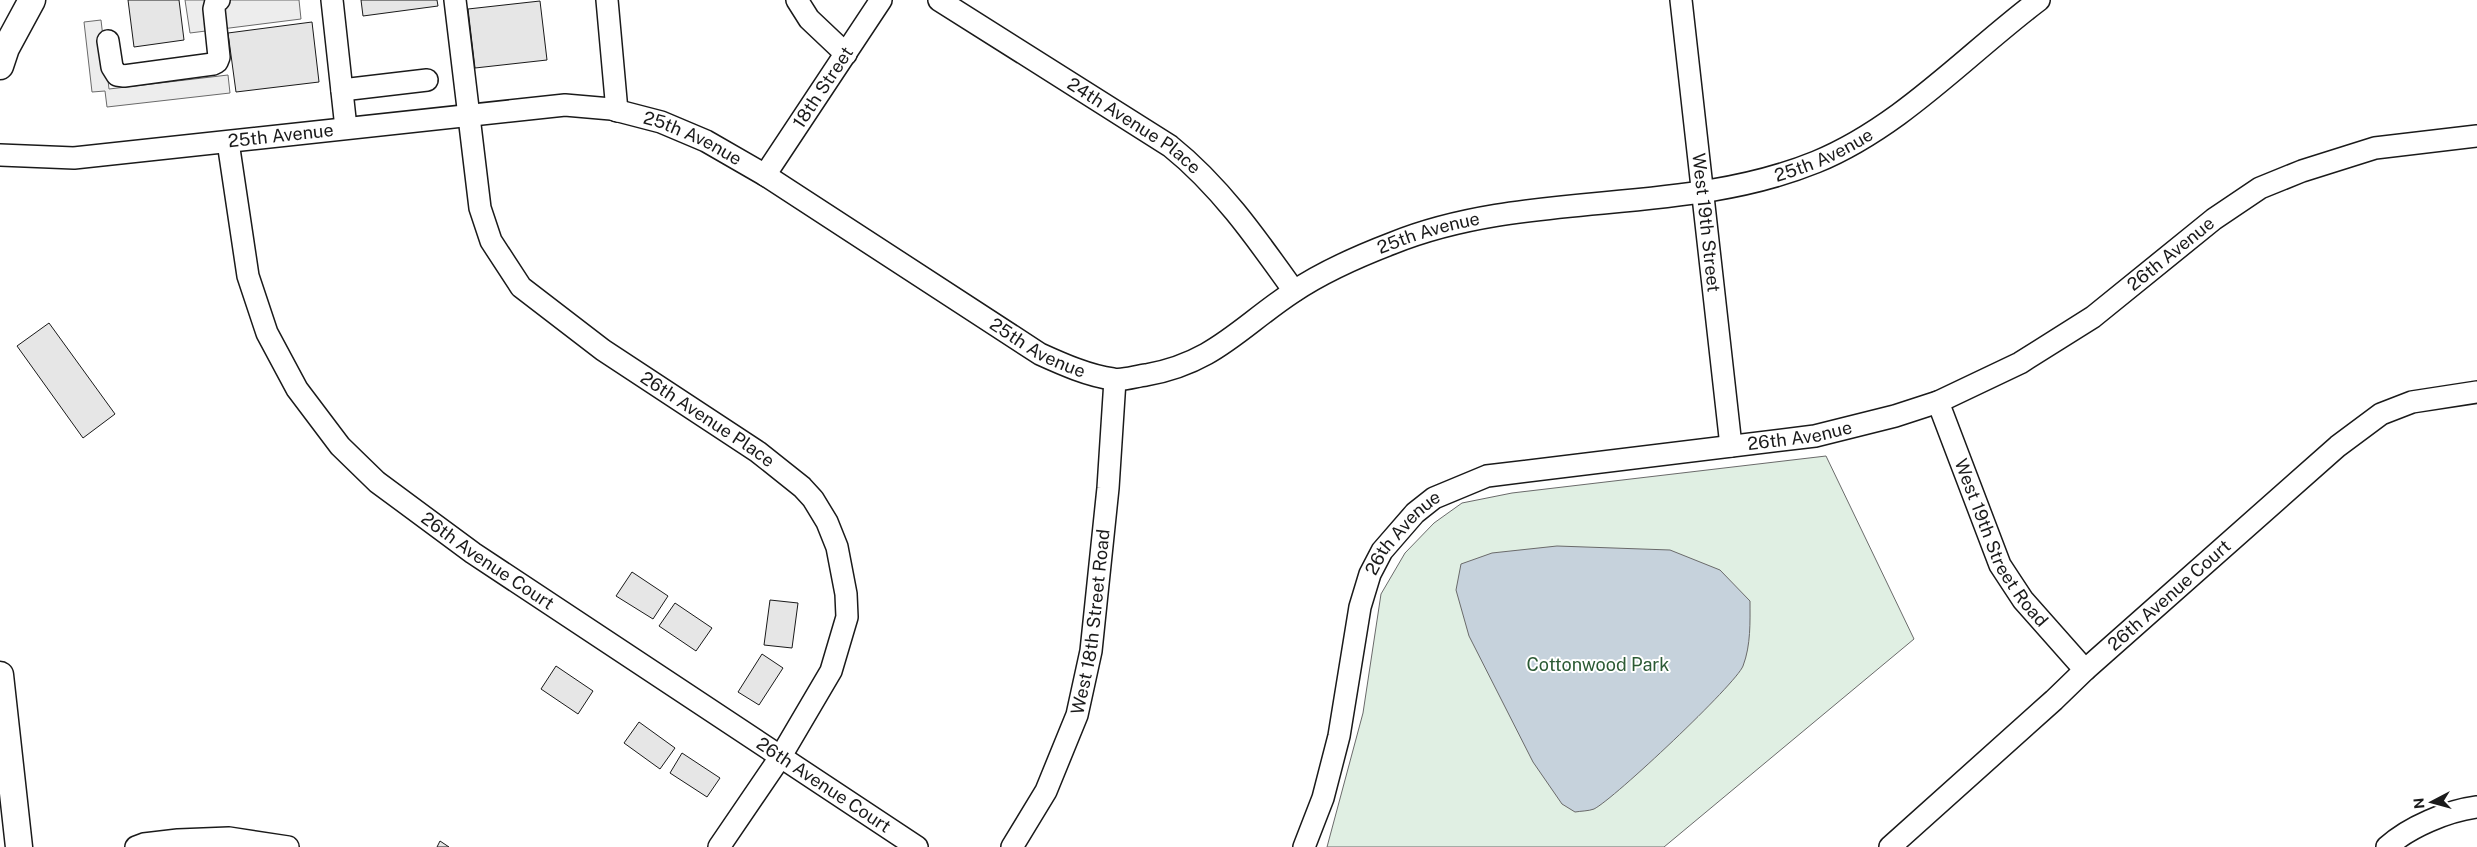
<svg xmlns="http://www.w3.org/2000/svg" width="2477" height="847" font-family="'Public Sans',sans-serif">
<style>
.green{fill:#e0efe3;stroke:#6a6a6a}
.parking{fill:#ededed;stroke:#6a6a6a}
.water{fill:#c6d2dc;stroke:#6a6a6a}
.building{fill:#e6e6e6;stroke:#1a1a1a}
.lines{fill:none;stroke-linecap:round;stroke-linejoin:round}
.minor-casing{stroke:#1a1a1a;stroke-width:24}
.major-casing{stroke:#1a1a1a;stroke-width:29}
.minor{stroke:#fff;stroke-width:21}
.major{stroke:#fff;stroke-width:26}
.labels{text-anchor:middle;stroke-width:4;stroke-linejoin:round;paint-order:stroke}
.street-label{font-size:18px;fill:#1a1a1a;stroke:#fff}
.park-label{font-size:18px;fill:#2b5a34;stroke:#fff}
</style>
<rect width="100%" height="100%" fill="#fff"/>
<polygon class="green" points="1826,456 1914,639 1664,847 1327,847 1363,713 1381,594 1405,553 1434,523 1462,503 1512,493"/>
<g class="parking">
<polygon points="185,0 299,0 301,19 190,33"/>
<polygon points="101,20 109,89 228,75 230,93 107,107 105,91 92,92 84,22"/>
</g>
<path class="water" d="M1557,546l113,4 50,20 30,31c0,21 1,44 -7,65 -7,18 -129,133 -149,143 -5,2 -13,2 -19,3l-13,-8 -29,-42 -64,-126 -13,-46 5,-26 31,-11z"/>
<g class="building">
<polygon points="128,0 179,0 184,40 134,47"/>
<polygon points="361,0 437,0 438,6 363,16"/>
<polygon points="540,1 547,60 475,68 468,9"/>
<polygon points="312,22 319,82 236,92 228,33"/>
<polygon points="49,323 115,414 83,438 17,346"/>
<polygon points="632,572 668,596 653,619 616,596"/>
<polygon points="770,600 798,603 792,648 764,645"/>
<polygon points="675,603 712,628 696,651 659,626"/>
<polygon points="762,654 783,668 759,705 738,692"/>
<polygon points="556,666 593,691 578,714 541,689"/>
<polygon points="639,722 675,748 660,769 624,743"/>
<polygon points="682,753 720,778 707,797 670,773"/>
<polygon points="440,841 449,847 437,847"/>
</g>
<g class="lines">
<g class="minor-casing">
<g id="minor">
<polyline points="332,0 346,128"/>
<path id="s1" d="M455,0l25,208 11,33 30,46 82,63 155,102 44,35 11,12 14,23 10,25 9,47 1,23 -16,54 -50,85 -62,91"/>
<polyline points="607,0 617,111"/>
<polyline points="797,0 809,19 846,54"/>
<path id="s2" d="M939,0l231,146c50,40 87,93 124,145"/>
<path id="s3" d="M1681,0l50,446"/>
<polyline points="108,41 112,67 117,75 124,76 213,64 217,62 219,57 214,9 216,1 219,0"/>
<polyline points="342,90 427,80"/>
<path id="s4" d="M228,142l20,134 19,57 30,56 43,57 37,36 96,71 444,294"/>
<path id="s5" d="M0,155l74,3 491,-53 46,4 50,13 45,19 59,34 275,179c22,10 49,22 73,25 10,2 23,-3 33,-4 68,-12 94,-48 147,-83 31,-21 66,-36 100,-49 134,-54 288,-26 423,-81 85,-35 150,-107 223,-162"/>
<path id="s6" d="M765,175l116,-175"/>
<path id="s7" d="M1938,402l62,163 23,35 62,70"/>
<polyline points="136,847 144,844 178,840 229,838 288,847"/>
<path id="s8" d="M1012,847l34,-56 31,-76 14,-64 17,-163 7,-108"/>
<path id="s9" d="M1304,847l19,-49 16,-62 21,-129 10,-33 12,-23 33,-38 19,-15 53,-22 328,-40 80,-20 43,-14 82,-39 73,-46 121,-98 46,-31 42,-17 73,-23 102,-12"/>
<path id="s10" d="M1890,847l164,-147 31,-30 253,-224 43,-32 31,-12 65,-10"/>
<path d="M2387,847c22,-20 60,-36 90,-40"/>
</g>
</g>
<g class="major-casing">
<g id="major">
<polyline points="0,66 6,48 32,0"/>
<polyline points="0,675 19,847"/>
</g>
</g>
<use href="#minor" class="minor"/>
<use href="#major" class="major"/>
</g>
<g class="labels">
<g class="street-label">
<text dy="6" stroke="none"><textPath href="#s6" startOffset="105">18th Street</textPath></text>
<text dy="6" stroke="none"><textPath href="#s2" startOffset="232">24th Avenue Place</textPath></text>
<text dy="6" stroke="none"><textPath href="#s5" startOffset="282">25th Avenue</textPath></text>
<text dy="6" stroke="none"><textPath href="#s5" startOffset="701">25th Avenue</textPath></text>
<text dy="6" stroke="none"><textPath href="#s5" startOffset="1946">25th Avenue</textPath></text>
<text dy="6" stroke="none"><textPath href="#s3" startOffset="224">West 19th Street</textPath></text>
<text dy="6" stroke="none"><textPath href="#s5" startOffset="1541">25th Avenue</textPath></text>
<text dy="6" stroke="none"><textPath href="#s9" startOffset="1175">26th Avenue</textPath></text>
<text dy="6" stroke="none"><textPath href="#s5" startOffset="1106">25th Avenue</textPath></text>
<text dy="6" stroke="none"><textPath href="#s1" startOffset="528">26th Avenue Place</textPath></text>
<text dy="6" stroke="none"><textPath href="#s9" startOffset="755">26th Avenue</textPath></text>
<text dy="6" stroke="none"><textPath href="#s9" startOffset="335">26th Avenue</textPath></text>
<text dy="6" stroke="none"><textPath href="#s7" startOffset="155">West 19th Street Road</textPath></text>
<text dy="6" stroke="none"><textPath href="#s4" startOffset="518">26th Avenue Court</textPath></text>
<text dy="6" stroke="none"><textPath href="#s10" startOffset="376">26th Avenue Court</textPath></text>
<text dy="6" stroke="none"><textPath href="#s8" startOffset="242">West 18th Street Road</textPath></text>
<text dy="6" stroke="none"><textPath href="#s4" startOffset="922">26th Avenue Court</textPath></text>
</g>
<g class="park-label">
<text x="1598" y="671">Cottonwood Park</text>
</g>
</g>
<g transform="translate(2432 802) rotate(264)" stroke="#ffffff" stroke-width="4" paint-order="stroke">
<path d="M0-4L9 19L0 12L-9 19Z" fill="#1a1a1a"/>
<text y="-8" font-size="14" font-weight="bold" text-anchor="middle" fill="#1a1a1a">N</text>
</g>
</svg>
